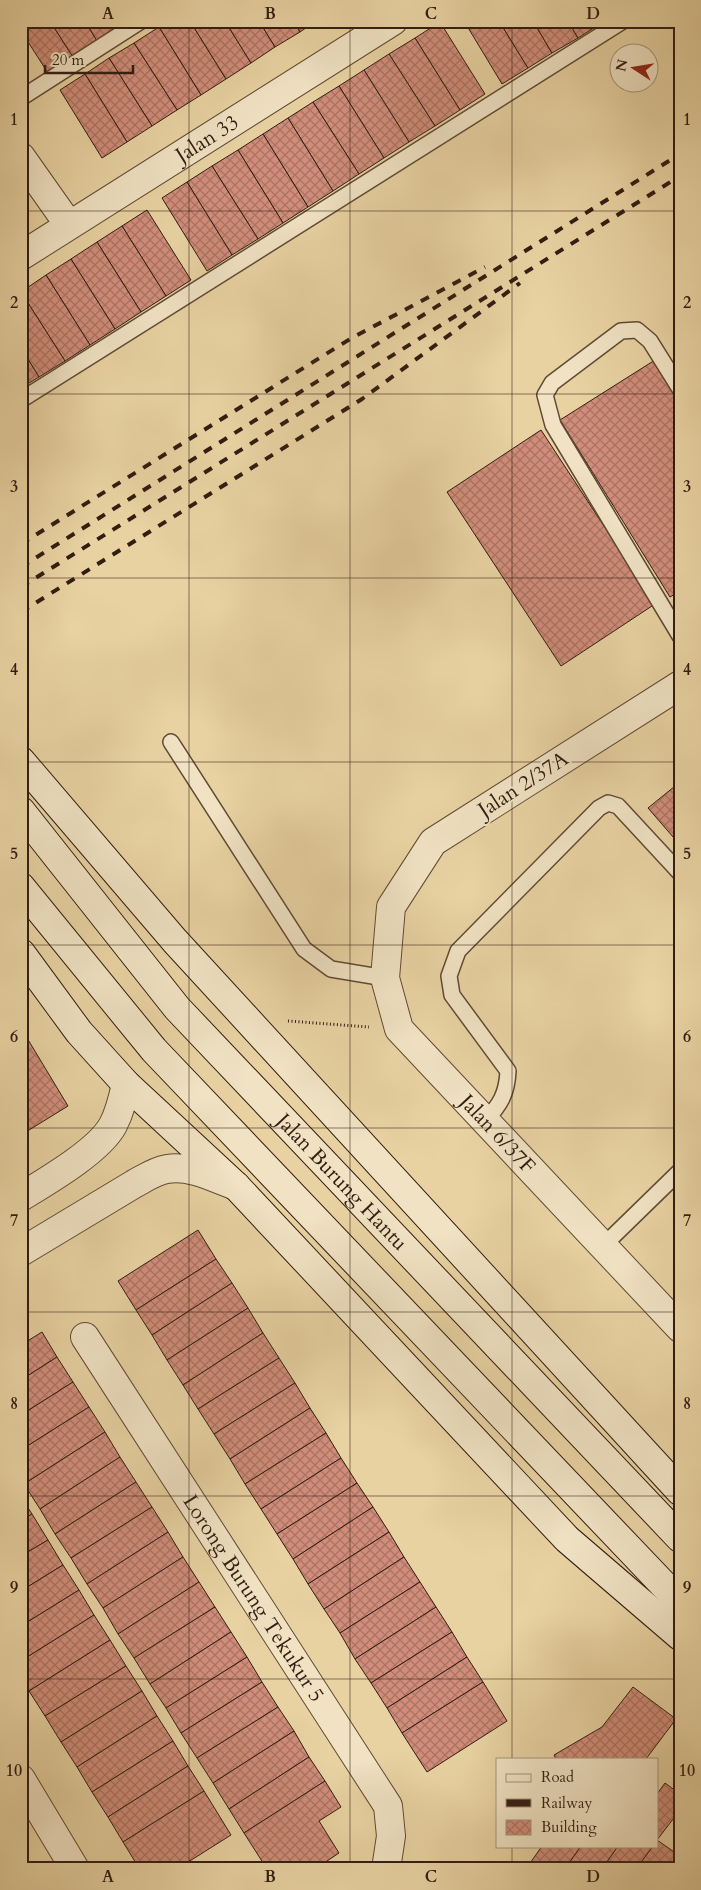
<svg xmlns="http://www.w3.org/2000/svg" width="701" height="1890" font-family="Cardo,serif">
<style>
.building{fill:url(#building-cross-hatch);stroke:#321d11}
.lines{fill:none;stroke-linecap:round;stroke-linejoin:round}
.service-casing{stroke:#604a35;stroke-width:18}
.minor-casing{stroke:#604a35;stroke-width:30}
.tertiary-casing{stroke:#604a35;stroke-width:30}
.secondary-casing{stroke:#321d11;stroke-width:30}
.path{stroke:#321d11;stroke-width:3;stroke-dasharray:1 2.5;stroke-linecap:butt}
.service{stroke:#f0e2c3;stroke-width:15}
.minor{stroke:#f0e2c3;stroke-width:28}
.tertiary{stroke:#f0e2c3;stroke-width:28}
.secondary{stroke:#f0e2c3;stroke-width:28}
.rail{stroke:#321d11;stroke-width:4;stroke-dasharray:9 9;stroke-linecap:butt}
.grid{fill:none;stroke:#321d11;stroke-width:1;stroke-opacity:0.55}
.labels{text-anchor:middle;stroke-width:4;stroke-linejoin:round;paint-order:stroke}
.street-label{font-size:21px;fill:#321d11;stroke:#f0e2c3}
.neatline{fill:none;stroke:#321d11;stroke-width:2}
.grid-label{font-size:16px;text-anchor:middle;font-weight:bold;fill:#321d11}
</style>
<defs>
<pattern id="building-cross-hatch" width="8" height="8" patternUnits="userSpaceOnUse" patternTransform="scale(1.25)"><rect width="8" height="8" fill="#d18d7a"/><path d="M0 0l8 8M0 8l8-8" fill="none" stroke="#aa7363"/></pattern>
</defs>
<rect width="100%" height="100%" fill="#e8d2a2"/>
<filter id="stains"><feTurbulence type="fractalNoise" baseFrequency=".004" numOctaves="4"/><feColorMatrix values="0 0 0 0 .2 0 0 0 0 .09 0 0 0 0 .02 0 0 0 .5 -.17"/></filter>
<radialGradient id="worn" r=".72"><stop offset=".6" stop-color="#630" stop-opacity="0"/><stop offset="1" stop-color="#630" stop-opacity=".3"/></radialGradient>
<g class="building">
<polygon points="21,21 50,21 73,57 48,73 21,31"/>
<polygon points="50,21 85,21 97,41 73,57"/>
<polygon points="85,21 119,21 122,26 97,41"/>
<polygon points="167,21 190,21 226,79 201,95 159,27"/>
<polygon points="190,21 225,21 251,63 226,79"/>
<polygon points="225,21 259,21 275,47 251,63"/>
<polygon points="259,21 294,21 300,32 275,47"/>
<polygon points="294,21 316,21 300,32"/>
<polygon points="464,21 499,21 528,68 502,84"/>
<polygon points="499,21 533,21 552,53 528,68"/>
<polygon points="533,21 568,21 578,38 552,53"/>
<polygon points="568,21 603,21 603,22 578,38"/>
<polygon points="440,22 485,94 460,110 415,38"/>
<polygon points="159,27 201,95 177,110 134,43"/>
<polygon points="415,38 460,110 435,126 389,54"/>
<polygon points="134,43 177,110 152,126 109,58"/>
<polygon points="389,54 435,126 409,142 364,70"/>
<polygon points="109,58 152,126 127,142 85,74"/>
<polygon points="364,70 409,142 384,158 339,86"/>
<polygon points="85,74 127,142 102,158 60,90"/>
<polygon points="339,86 384,158 359,174 313,102"/>
<polygon points="313,102 359,174 333,191 288,118"/>
<polygon points="288,118 333,191 308,207 263,134"/>
<polygon points="263,134 308,207 283,223 238,150"/>
<polygon points="238,150 283,223 258,239 212,166"/>
<polygon points="212,166 258,239 232,255 187,182"/>
<polygon points="187,182 232,255 207,271 162,198"/>
<polygon points="147,210 191,280 166,296 122,226"/>
<polygon points="122,226 166,296 141,312 97,242"/>
<polygon points="97,242 141,312 115,329 71,259"/>
<polygon points="71,259 115,329 90,345 46,275"/>
<polygon points="46,275 90,345 65,361 21,292"/>
<polygon points="21,292 65,361 39,377 21,348"/>
<polygon points="21,348 39,377 21,388"/>
<polygon points="655,360 680,399 680,591 670,597 560,420"/>
<polygon points="541,430 655,604 561,666 447,492"/>
<polygon points="680,782 680,845 648,808"/>
<polygon points="21,1028 68,1106 21,1135"/>
<polygon points="680,1205 680,1216 674,1210"/>
<polygon points="198,1230 216,1259 136,1310 118,1281"/>
<polygon points="216,1259 232,1283 152,1335 136,1310"/>
<polygon points="232,1283 248,1308 167,1360 152,1335"/>
<polygon points="248,1308 263,1333 183,1385 167,1360"/>
<polygon points="42,1332 57,1357 21,1380 21,1345"/>
<polygon points="263,1333 279,1358 198,1409 183,1385"/>
<polygon points="57,1357 73,1382 21,1415 21,1380"/>
<polygon points="279,1358 295,1383 214,1434 198,1409"/>
<polygon points="73,1382 89,1407 21,1450 21,1415"/>
<polygon points="295,1383 310,1408 230,1459 214,1434"/>
<polygon points="89,1407 105,1432 24,1484 21,1480 21,1450"/>
<polygon points="310,1408 326,1433 245,1484 230,1459"/>
<polygon points="105,1432 120,1457 40,1509 24,1484"/>
<polygon points="326,1433 341,1458 261,1509 245,1484"/>
<polygon points="120,1457 136,1482 55,1534 40,1509"/>
<polygon points="341,1458 357,1483 277,1534 261,1509"/>
<polygon points="136,1482 152,1507 71,1558 55,1534"/>
<polygon points="357,1483 373,1507 293,1559 277,1534"/>
<polygon points="21,1497 32,1514 21,1521"/>
<polygon points="152,1507 168,1532 87,1584 71,1558"/>
<polygon points="373,1507 389,1532 308,1584 293,1559"/>
<polygon points="32,1514 48,1540 21,1556 21,1521"/>
<polygon points="168,1532 183,1557 103,1608 87,1584"/>
<polygon points="389,1532 404,1557 324,1609 308,1584"/>
<polygon points="48,1540 63,1565 21,1591 21,1556"/>
<polygon points="183,1557 199,1582 118,1634 103,1608"/>
<polygon points="404,1557 420,1582 340,1633 324,1609"/>
<polygon points="63,1565 79,1590 21,1626 21,1591"/>
<polygon points="199,1582 215,1607 134,1658 118,1634"/>
<polygon points="420,1582 436,1607 355,1659 340,1633"/>
<polygon points="79,1590 94,1615 21,1661 21,1626"/>
<polygon points="215,1607 231,1632 150,1684 134,1658"/>
<polygon points="436,1607 452,1632 371,1683 355,1659"/>
<polygon points="94,1615 110,1640 29,1691 21,1678 21,1661"/>
<polygon points="231,1632 247,1657 166,1708 150,1684"/>
<polygon points="452,1632 467,1657 387,1708 371,1683"/>
<polygon points="110,1640 126,1666 45,1716 29,1691"/>
<polygon points="247,1657 262,1682 181,1733 166,1708"/>
<polygon points="467,1657 483,1682 402,1733 387,1708"/>
<polygon points="126,1666 142,1691 61,1742 45,1716"/>
<polygon points="262,1682 278,1707 197,1758 181,1733"/>
<polygon points="483,1682 507,1721 427,1772 402,1733"/>
<polygon points="633,1687 676,1719 646,1759 556,1759 554,1755 602,1727"/>
<polygon points="142,1691 157,1716 77,1767 61,1742"/>
<polygon points="278,1707 294,1731 213,1783 197,1758"/>
<polygon points="157,1716 173,1741 92,1792 77,1767"/>
<polygon points="294,1731 309,1757 229,1809 213,1783"/>
<polygon points="173,1741 188,1766 108,1817 92,1792"/>
<polygon points="309,1757 325,1781 244,1833 229,1809"/>
<polygon points="188,1766 204,1791 123,1842 108,1817"/>
<polygon points="325,1781 341,1807 319,1821 339,1853 315,1869 267,1869 244,1833"/>
<polygon points="665,1783 680,1794 680,1810 657,1840 657,1794"/>
<polygon points="204,1791 231,1835 177,1869 139,1868 123,1842"/>
<polygon points="657,1840 680,1856 680,1859 672,1869 636,1869 653,1846 657,1846"/>
<polygon points="542,1846 581,1846 565,1869 526,1869"/>
<polygon points="581,1846 618,1846 602,1869 565,1869"/>
<polygon points="618,1846 653,1846 636,1869 602,1869"/>
<polygon points="680,1859 680,1869 672,1869"/>
</g>
<g class="lines">
<g class="service-casing">
<g id="service">
<polyline points="21,98 141,21"/>
<polyline points="680,389 650,341 637,330 621,331 552,383 545,395 553,425 680,636"/>
<polyline points="21,400 623,21"/>
<polyline points="171,742 304,949 331,969 385,978"/>
<path d="M485,1121c15,-16 22,-27 23,-50l-56,-76 -3,-19 9,-25 141,-143 9,-5 10,3 62,67"/>
<polyline points="602,1247 680,1171"/>
</g>
</g>
<g class="minor-casing">
<g id="minor">
<polyline points="21,157 69,225"/>
<path id="s1" d="M21,256l372,-235"/>
<path id="s2" d="M680,685l-247,157 -42,65 -6,71 14,51 281,299"/>
<path id="s3" d="M85,1337l303,469 3,30 -5,33"/>
<polyline points="21,1779 75,1869"/>
</g>
</g>
<g class="tertiary-casing">
<g id="tertiary">
<path d="M21,1197c26,-16 78,-46 92,-72 7,-13 10,-27 13,-41"/>
<path d="M21,1252l113,-68c11,-6 21,-13 33,-15 24,-4 47,9 69,17"/>
</g>
</g>
<g class="secondary-casing">
<g id="secondary">
<polyline points="21,761 175,941 680,1491"/>
<path id="s4" d="M21,811l156,197 503,530"/>
<polyline points="21,887 154,1050 680,1602"/>
<polyline points="21,953 79,1032 126,1084 236,1186 567,1539 680,1636"/>
</g>
</g>
<polyline class="path" points="288,1021 369,1027"/>
<use href="#service" class="service"/>
<use href="#minor" class="minor"/>
<use href="#tertiary" class="tertiary"/>
<use href="#secondary" class="secondary"/>
<g class="rail">
<polyline points="21,544 350,339 485,267"/>
<polyline points="21,567 680,154"/>
<polyline points="21,587 680,176"/>
<polyline points="21,612 362,399 520,283"/>
</g>
</g>
<path class="grid" d="M189,21v1848M350,21v1848M512,21v1738M21,211h659M21,394h659M21,578h659M21,762h659M21,945h659M21,1128h659M21,1312h659M21,1496h659M21,1679h659M512,1846v23"/>
<g class="labels">
<g class="street-label">
<text dy="7" stroke="none"><textPath href="#s1" startOffset="220">Jalan 33</textPath></text>
<text transform="translate(523 784) rotate(-33)" y="7">Jalan 2/37A</text>
<text dy="7" stroke="none"><textPath href="#s2" startOffset="638">Jalan 6/37F</textPath></text>
<text dy="7" stroke="none"><textPath href="#s4" startOffset="491">Jalan Burung Hantu</textPath></text>
<text dy="7" stroke="none"><textPath href="#s3" startOffset="311">Lorong Burung Tekukur 5</textPath></text>
</g>
</g>
<rect width="701" height="1890" fill="none" stroke="#e8d2a2" stroke-width="55"/>
<rect x="496" y="1758" width="162" height="90" fill="#f0e2c3" stroke="#a4937c"/>
<rect x="506" y="1774" width="25" height="8" fill="#f0e2c3" stroke="#a4937c"/>
<text x="541" y="1782" font-size="15" fill="#321d11">Road</text>
<rect x="506" y="1799" width="25" height="8" fill="#321d11" stroke="#a4937c"/>
<text x="541" y="1808" font-size="15" fill="#321d11">Railway</text>
<rect x="506" y="1820" width="25" height="15" fill="url(#building-cross-hatch)" stroke="#a4937c"/>
<text x="541" y="1832" font-size="15" fill="#321d11">Building</text>
<g transform="translate(634 68) rotate(282)"><circle r="24" fill="#f0e2c3" stroke="#a4937c"/>
<path d="M0-4L9 19L0 12L-9 19Z" fill="#8f2418"/>
<text y="-8" font-size="14" font-weight="bold" text-anchor="middle" fill="#321d11">N</text>
</g>
<path d="M45 65v8h88v-8" fill="none" stroke="#321d11" stroke-width="2.5"/>
<text x="52" y="65" font-size="15" fill="#321d11" stroke="#f0e2c3" stroke-width="4" paint-order="stroke">20 m</text>
<rect x="28" y="28" width="646" height="1834" class="neatline"/>
<g class="grid-label">
<text x="108" y="19">A</text>
<text x="270" y="19">B</text>
<text x="431" y="19">C</text>
<text x="593" y="19">D</text>
<text x="14" y="125">1</text>
<text x="687" y="125">1</text>
<text x="14" y="308">2</text>
<text x="687" y="308">2</text>
<text x="14" y="492">3</text>
<text x="687" y="492">3</text>
<text x="14" y="675">4</text>
<text x="687" y="675">4</text>
<text x="14" y="859">5</text>
<text x="687" y="859">5</text>
<text x="14" y="1042">6</text>
<text x="687" y="1042">6</text>
<text x="14" y="1226">7</text>
<text x="687" y="1226">7</text>
<text x="14" y="1409">8</text>
<text x="687" y="1409">8</text>
<text x="14" y="1593">9</text>
<text x="687" y="1593">9</text>
<text x="14" y="1776">10</text>
<text x="687" y="1776">10</text>
<text x="108" y="1882">A</text>
<text x="270" y="1882">B</text>
<text x="431" y="1882">C</text>
<text x="593" y="1882">D</text>
</g>
<rect width="100%" height="100%" filter="url(#stains)"/>
<rect width="100%" height="100%" fill="url(#worn)"/>
</svg>
